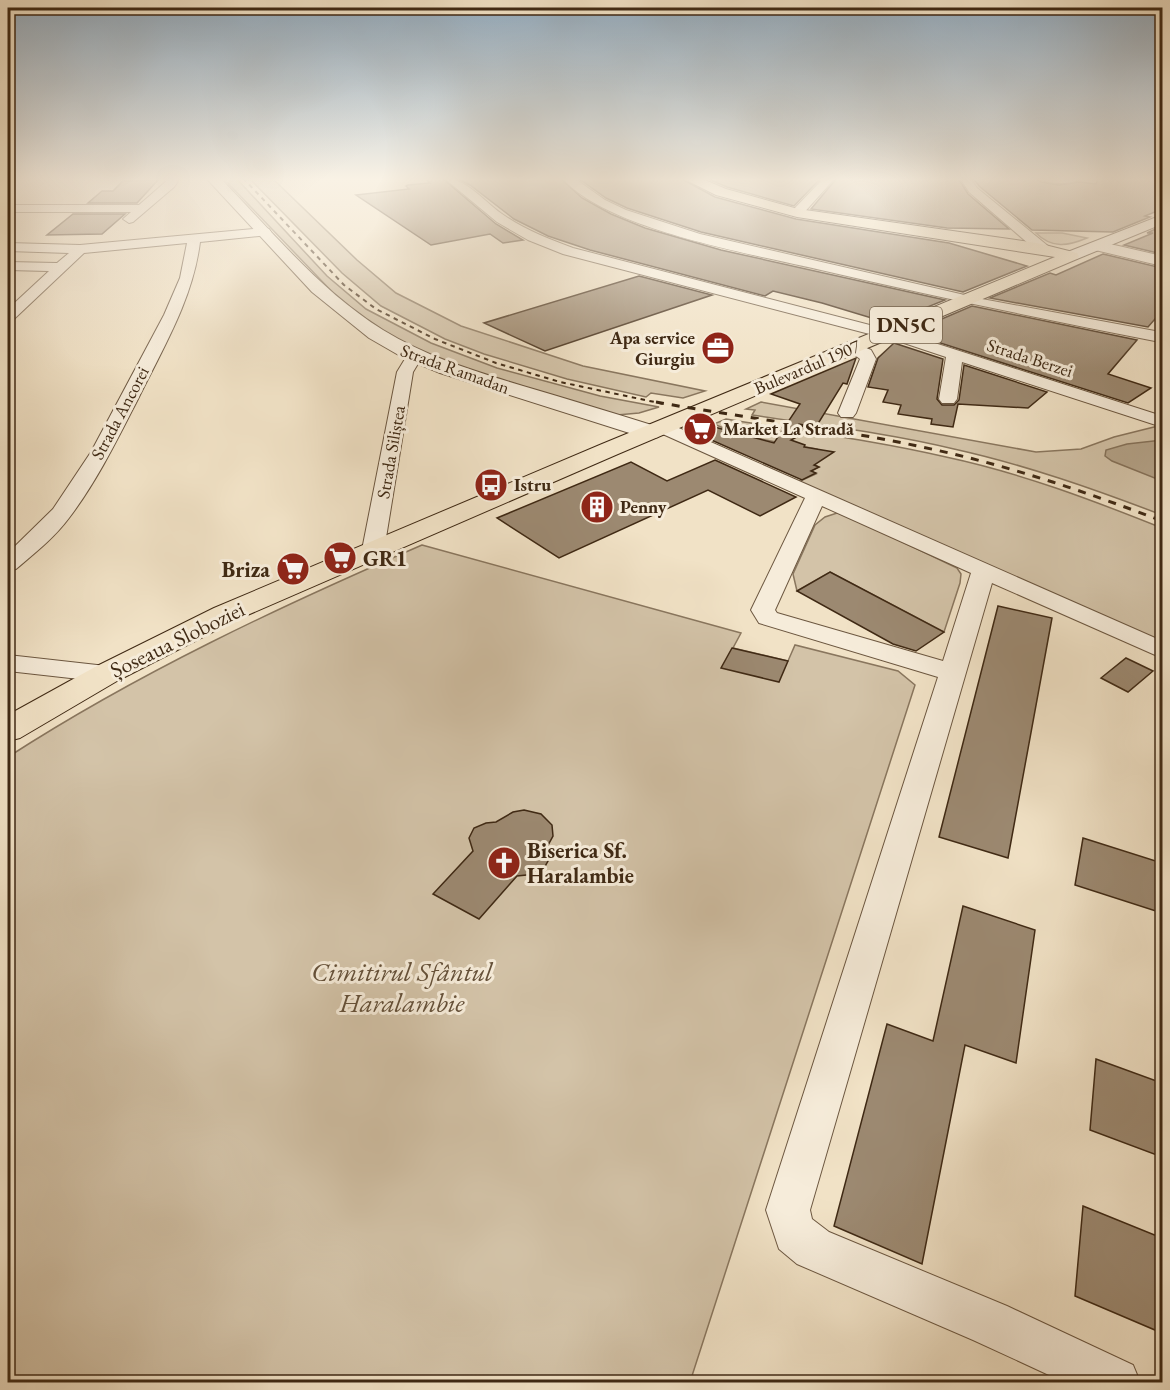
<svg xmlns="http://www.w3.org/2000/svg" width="1170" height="1390" font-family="'EB Garamond',serif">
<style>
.green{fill:#d3c3a8;stroke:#89765e;stroke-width:1.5}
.water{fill:#b4a389;stroke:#85725a;stroke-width:1.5}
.building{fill:#9c8971;stroke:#3f2914;stroke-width:1.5}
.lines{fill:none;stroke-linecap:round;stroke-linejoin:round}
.minor-casing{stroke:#6c5740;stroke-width:2}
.tertiary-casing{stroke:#6c5740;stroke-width:2}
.secondary-casing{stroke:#3f2914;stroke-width:2}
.primary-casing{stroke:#3f2914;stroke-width:2}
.minor{fill:#f6ecda;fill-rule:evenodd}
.tertiary{fill:#f6ecda;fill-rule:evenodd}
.secondary{fill:#f6ecda;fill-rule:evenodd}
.primary{fill:#f1e2c6;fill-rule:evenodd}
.rail-far1{stroke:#3f2914;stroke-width:2;stroke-dasharray:4.5 4.5;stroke-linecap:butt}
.rail{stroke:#3f2914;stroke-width:3;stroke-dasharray:8 8;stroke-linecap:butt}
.labels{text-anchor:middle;stroke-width:6;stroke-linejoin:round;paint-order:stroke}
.far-poi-label{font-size:18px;font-weight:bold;fill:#3f2914;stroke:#f6ecda;text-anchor:start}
.far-street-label{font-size:18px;fill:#3f2914;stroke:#f6ecda}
.shield{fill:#f6ecda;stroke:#76644f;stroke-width:1.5}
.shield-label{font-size:21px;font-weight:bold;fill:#3f2914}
.poi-label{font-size:22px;font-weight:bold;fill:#3f2914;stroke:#f6ecda;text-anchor:start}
.street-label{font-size:22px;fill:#3f2914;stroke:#f6ecda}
.near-park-label{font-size:27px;font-style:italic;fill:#645039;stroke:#f6ecda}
</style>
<rect width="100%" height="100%" fill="#f1e2c6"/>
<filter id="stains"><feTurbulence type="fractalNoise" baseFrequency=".00333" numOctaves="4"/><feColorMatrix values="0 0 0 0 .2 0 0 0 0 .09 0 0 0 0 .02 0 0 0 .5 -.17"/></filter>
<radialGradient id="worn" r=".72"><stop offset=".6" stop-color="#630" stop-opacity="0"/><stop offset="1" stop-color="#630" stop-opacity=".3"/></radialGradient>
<g class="green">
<polygon points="223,178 236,178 327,276 366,309 431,343 497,368 600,396 659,407 639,413 617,415 455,366 392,338 339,299"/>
<polygon points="249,178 272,178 357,260 396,293 461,326 583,366 705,391 683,398 651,393 646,397 567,379 484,354 445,339 381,306 342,273"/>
<path d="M1036,233h26l25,5c-19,8 -35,11 -51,-5z"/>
<path d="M761,402l275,50 45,-3 33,-12 48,-12v90c-68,-26 -136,-50 -208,-66 -66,-16 -135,-24 -202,-34l3,-5 -9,-1z"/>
<path d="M726,419c73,12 147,21 220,38 75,16 146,43 216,71v120l-364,-166 18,-8 -5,-3 8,-4 -4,-2 2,-16c-35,-6 -71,-10 -103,-25z"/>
<polygon points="840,512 957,568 961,574 960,583 944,632 830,572 797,591 793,574 815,525 825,517"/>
<path d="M422,545l319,88 -8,15 55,13 7,-16 103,26 17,14 -225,697h-682v-625c130,-84 271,-150 414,-212z"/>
</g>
<polygon class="water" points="1162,440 1162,481 1112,461 1105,456 1106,450 1127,444"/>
<g class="building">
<polygon points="425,178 442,178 496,224 523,240 503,243 490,234 431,245 356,195 409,189 406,186 408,185 430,183"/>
<polygon points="456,178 560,178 582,198 611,214 645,228 721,250 945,300 888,323 822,303 773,291 765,296 590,250 548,236 514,219 470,185"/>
<polygon points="578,178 680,178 715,197 796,219 949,243 1027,266 963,292 701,232 627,208 606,198"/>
<polygon points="706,178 821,178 794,206 727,187"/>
<polygon points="837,178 958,178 968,194 1009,229 947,228 811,209"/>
<polygon points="973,178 1036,178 1041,182 1059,185 1079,182 1096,184 1098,179 1162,178 1162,209 1145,216 1150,217 1113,232 1032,230 979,186"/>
<polygon points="158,180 137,203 88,203 102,191 113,191 123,181"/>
<polygon points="73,214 125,214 102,234 47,235"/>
<polygon points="1162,226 1162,254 1124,245 1153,233 1147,233"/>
<polygon points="1103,254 1162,268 1162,311 1148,327 990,298 1050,273 1056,275"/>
<polygon points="639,276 712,295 545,351 484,323"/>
<polygon points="972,306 1137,340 1108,374 1151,388 1128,403 909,333"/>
<polygon points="894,343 943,359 937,399 942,405 954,405 959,400 964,365 1047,392 1028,408 958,404 953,427 931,424 932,419 898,414 901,405 883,402 888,390 868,387 878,358"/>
<polygon points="856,358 847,384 843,383 816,427 791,440 805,445 804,447 834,452 814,465 819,467 811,471 816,473 802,480 700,435 703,424 774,443 800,404 771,394"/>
<polygon points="715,460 796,497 760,516 708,490 559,558 497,518 631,462 667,481"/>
<polygon points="830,572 944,632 916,651 893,644 797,591"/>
<polygon points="998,606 1052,618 1008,858 939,837"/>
<polygon points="732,648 788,661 779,682 721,668"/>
<polygon points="1126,658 1153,671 1128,692 1101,678"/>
<polygon points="524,810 541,814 552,825 553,836 546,849 548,861 544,868 536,874 517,876 479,919 433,894 473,851 469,838 474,828 486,823 496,822 513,812"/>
<polygon points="1083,838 1162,863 1162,913 1075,885"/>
<polygon points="963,906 1035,930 1016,1063 965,1045 922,1264 834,1226 887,1024 933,1041"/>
<polygon points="1096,1059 1162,1083 1162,1157 1090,1130"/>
<polygon points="1083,1206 1162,1238 1162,1333 1075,1296"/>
</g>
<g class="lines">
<g class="minor-casing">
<g id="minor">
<polygon points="170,178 180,178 174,187 133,222 129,223 123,219 131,212 8,212 8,205 139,205"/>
<path d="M444,178c23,0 42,26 61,38 21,14 44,23 68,32l343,89 246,79v11l-200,-65 -5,37 -3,4h-12l-3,-4 7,-42 -42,-14 -341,-89 -35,-14 -31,-18z"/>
<path d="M562,178h12l31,22 21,10 74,24 282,65 173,32 6,2 1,4 -7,4c-112,-22 -223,-45 -334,-71 -68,-16 -214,-40 -259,-92z"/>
<polygon points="824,178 835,178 801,216 793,216 793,210"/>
<polygon points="960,178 970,178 977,188 1048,246 1050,249 1048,252 1038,252 969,192"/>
<path d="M1038,178h42v1c-7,6 -35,5 -42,-1z"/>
<path d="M265,228l4,1 2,3 -2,3 -69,7c-7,57 -37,106 -62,157 -21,41 -41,82 -69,119 -15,20 -34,35 -53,51l-8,2v-18l45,-44 38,-57 73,-137 16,-37 7,-35 -103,10 -71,67 -5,2v-13l41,-38 -41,-1v-8l49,1 12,-10 -61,-2v-8l72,2z"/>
<polygon points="853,342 871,350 876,359 856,413 853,417 841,417 838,413 860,359 845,347"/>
<polygon points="414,352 422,357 413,372 384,550 381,555 373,557 365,555 362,550 397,372 408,354"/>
<path d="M663,421l499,220v17l-170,-75 -182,627 2,9 17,13 178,74 126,59 7,17h-76l-91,-42 -176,-76 -18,-15 -13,-39 172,-533 -179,-54 -8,-13 54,-112 -149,-67 -2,-4 2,-4zM822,506l149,67 -28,88 -166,-48 -2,-3z"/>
<polygon points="8,655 106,666 115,668 119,674 115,680 106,682 8,671"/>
</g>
</g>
<g class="tertiary-casing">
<g id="tertiary">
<path d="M206,178h14c52,53 100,113 163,152 44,27 91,41 140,56 45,13 90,27 135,41l3,5 -3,5 -8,2 -8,-2 -202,-64 -38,-16 -33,-19 -57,-46z"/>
<polygon points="1097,241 1162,256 1162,266 1091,249 1089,246"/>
</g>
</g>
<g class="secondary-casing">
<polygon id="secondary" points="1162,215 1162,224 1077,259 1065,259 1063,256 1065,253"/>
</g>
<g class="primary-casing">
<polygon id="primary" points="682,178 700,178 726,189 798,209 1037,243 1077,253 1079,256 1077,259 618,454 236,620 117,681 20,738 8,741 8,715 95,667 214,608 602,444 1055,257 797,217 716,195"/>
</g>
<use href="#minor" class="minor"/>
<use href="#tertiary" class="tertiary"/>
<use href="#secondary" class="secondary"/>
<use href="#primary" class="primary"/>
<polyline class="rail-far1" points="243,178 344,285 376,309 435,339 496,363 560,382 664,404"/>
<path class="rail" d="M656,402c88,16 178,26 266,45 82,17 162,44 240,74"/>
</g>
<linearGradient id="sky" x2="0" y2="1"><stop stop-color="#93adc2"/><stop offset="0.48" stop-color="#f9f2e5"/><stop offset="1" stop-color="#f9f2e5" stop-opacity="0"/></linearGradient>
<rect width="1170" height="373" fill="url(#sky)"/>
<defs>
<g id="office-disc" transform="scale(1.725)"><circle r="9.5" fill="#8f2418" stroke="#f6ecda"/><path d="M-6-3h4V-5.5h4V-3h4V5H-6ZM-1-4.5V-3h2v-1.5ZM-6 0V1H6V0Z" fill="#fff"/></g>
<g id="supermarket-disc" transform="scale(1.725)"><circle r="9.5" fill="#8f2418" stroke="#f6ecda"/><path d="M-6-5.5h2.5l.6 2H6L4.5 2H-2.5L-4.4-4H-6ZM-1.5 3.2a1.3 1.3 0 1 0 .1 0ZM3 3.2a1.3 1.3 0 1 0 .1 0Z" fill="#fff"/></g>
<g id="bus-disc" transform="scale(1.725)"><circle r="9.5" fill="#8f2418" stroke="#f6ecda"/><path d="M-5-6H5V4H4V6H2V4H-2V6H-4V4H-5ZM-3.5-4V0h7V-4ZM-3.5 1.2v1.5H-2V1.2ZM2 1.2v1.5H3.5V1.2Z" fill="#fff"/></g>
<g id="building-disc" transform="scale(1.725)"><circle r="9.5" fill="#8f2418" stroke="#f6ecda"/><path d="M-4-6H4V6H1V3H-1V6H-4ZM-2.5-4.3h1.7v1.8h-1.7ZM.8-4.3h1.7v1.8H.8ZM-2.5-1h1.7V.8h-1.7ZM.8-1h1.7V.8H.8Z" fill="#fff"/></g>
<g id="church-disc" transform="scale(1.725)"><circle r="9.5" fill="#8f2418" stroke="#f6ecda"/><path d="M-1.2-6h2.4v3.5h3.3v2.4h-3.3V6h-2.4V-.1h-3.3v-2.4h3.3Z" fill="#fff"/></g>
</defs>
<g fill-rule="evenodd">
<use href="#office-disc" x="718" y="348"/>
<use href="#supermarket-disc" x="700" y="429"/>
<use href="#bus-disc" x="491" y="485"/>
<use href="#building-disc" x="597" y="507"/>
<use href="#supermarket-disc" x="340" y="558"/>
<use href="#supermarket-disc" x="293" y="569"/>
<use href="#church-disc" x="504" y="863"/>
</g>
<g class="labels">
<g class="far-poi-label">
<text x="695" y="344" text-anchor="end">Apa service<tspan x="695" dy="21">Giurgiu</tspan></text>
<text x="723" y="435">Market La Stradă</text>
<text x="514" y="491">Istru</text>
<text x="620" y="513">Penny</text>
</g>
<g class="far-street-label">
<text transform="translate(1030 358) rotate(18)" y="6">Strada Berzei</text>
<text transform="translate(807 367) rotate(-23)" y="6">Bulevardul 1907</text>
<text transform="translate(455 369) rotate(20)" y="6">Strada Ramadan</text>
<text transform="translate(120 413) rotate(-62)" y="6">Strada Ancorei</text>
<text transform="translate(391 452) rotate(-80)" y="6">Strada Siliștea</text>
</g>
<rect class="shield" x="870" y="307" width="72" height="36" rx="4.5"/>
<g class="shield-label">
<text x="906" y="332">DN5C</text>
</g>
<g class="poi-label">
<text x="363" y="566">GR1</text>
<text x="270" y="577" text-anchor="end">Briza</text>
<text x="527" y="858">Biserica Sf.<tspan x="527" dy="25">Haralambie</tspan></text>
</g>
<g class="street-label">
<text transform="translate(177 639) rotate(-26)" y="8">Șoseaua Sloboziei</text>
</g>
<g class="near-park-label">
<text x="402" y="981">Cimitirul Sfântul<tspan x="402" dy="31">Haralambie</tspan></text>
</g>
</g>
<rect width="1170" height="1390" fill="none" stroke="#f1e2c6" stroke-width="30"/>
<rect x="9" y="9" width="1152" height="1372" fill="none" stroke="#3f2914" stroke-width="3"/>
<rect x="15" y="15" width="1140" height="1360" fill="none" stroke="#3f2914" stroke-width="1.5"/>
<rect width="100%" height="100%" filter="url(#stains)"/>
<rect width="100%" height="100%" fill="url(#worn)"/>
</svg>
